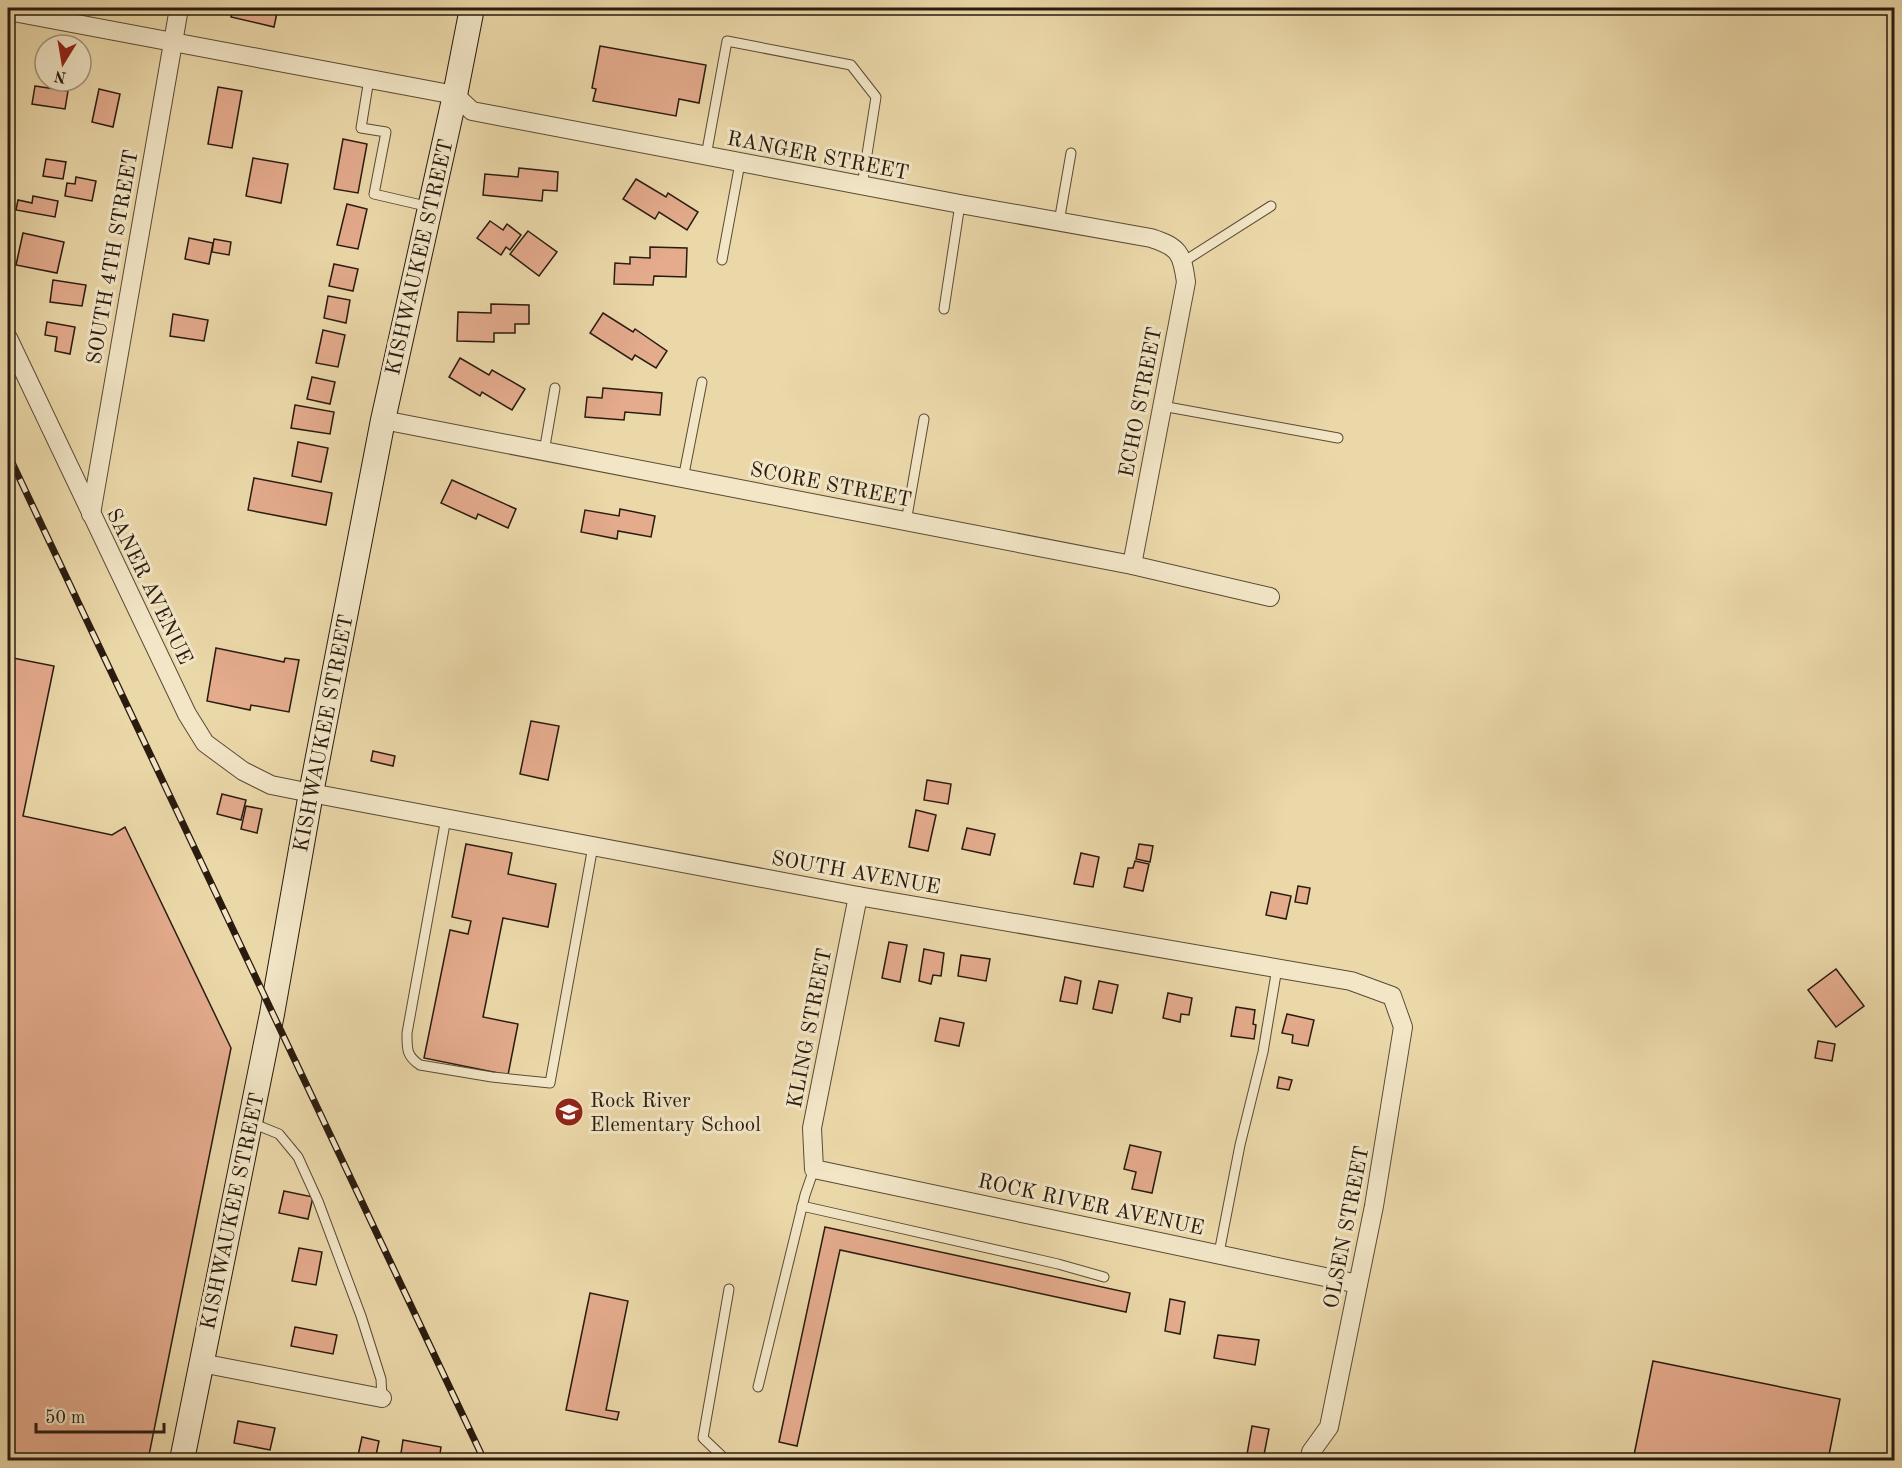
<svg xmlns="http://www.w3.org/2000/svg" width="1902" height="1468" font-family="'Old Standard TT',serif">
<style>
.building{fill:#e4ab8d;stroke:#2a1b0f;stroke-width:1.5}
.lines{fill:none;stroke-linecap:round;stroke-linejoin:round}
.lane-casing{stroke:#5a4a36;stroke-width:11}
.street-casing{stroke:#5a4a36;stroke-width:20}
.secondary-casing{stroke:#2a1b0f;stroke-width:26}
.lane{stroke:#f2e6c7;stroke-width:9}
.street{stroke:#f2e6c7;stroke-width:18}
.secondary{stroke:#f2e6c7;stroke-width:24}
.rail-casing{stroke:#2a1b0f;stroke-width:7}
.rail{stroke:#f2e6c7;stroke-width:4.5;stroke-dasharray:14;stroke-linecap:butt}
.labels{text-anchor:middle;stroke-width:6;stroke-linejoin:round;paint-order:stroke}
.street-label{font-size:21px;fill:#2a1b0f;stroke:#f2e6c7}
.poi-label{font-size:21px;fill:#2a1b0f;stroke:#f2e6c7;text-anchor:start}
</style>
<rect width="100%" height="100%" fill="#ebd8a9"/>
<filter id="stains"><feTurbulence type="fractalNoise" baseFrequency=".00333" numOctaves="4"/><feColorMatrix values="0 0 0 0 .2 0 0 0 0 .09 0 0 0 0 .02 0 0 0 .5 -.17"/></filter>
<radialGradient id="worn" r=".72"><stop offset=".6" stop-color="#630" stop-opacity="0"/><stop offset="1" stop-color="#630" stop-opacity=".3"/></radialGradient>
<g class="building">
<polygon points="233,8 278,8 274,27 231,17"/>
<polygon points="600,46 706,65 699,103 679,99 676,116 593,101 596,89 592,88"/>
<polygon points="35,86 68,91 65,109 32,104"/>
<polygon points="218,87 242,91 232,148 208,144"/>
<polygon points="99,89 120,94 113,127 92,122"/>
<polygon points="343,139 367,144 358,193 334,189"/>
<polygon points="253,158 288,164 281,203 246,196"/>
<polygon points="46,159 66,162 63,179 43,176"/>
<polygon points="519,168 558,172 557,191 543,190 542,201 483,195 485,174 518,177"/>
<polygon points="76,177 96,181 92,201 65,196 67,183 75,184"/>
<polygon points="636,179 666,197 668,193 698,212 687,230 659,212 655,219 623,199"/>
<polygon points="33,196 58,201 55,217 16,210 18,200 32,203"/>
<polygon points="347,204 367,209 358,249 337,245"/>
<polygon points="490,221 503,230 507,224 521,235 510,250 506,247 501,255 477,238"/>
<polygon points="528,231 557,252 539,276 510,254"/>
<polygon points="23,233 64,242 57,273 16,265"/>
<polygon points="189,238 213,243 209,264 185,259"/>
<polygon points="214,239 231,242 229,255 212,252"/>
<polygon points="650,247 687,248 686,277 654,276 653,285 614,284 615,263 630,264 630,257 650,258"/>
<polygon points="334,264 358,269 353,291 329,286"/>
<polygon points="53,280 86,285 82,306 50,302"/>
<polygon points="328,296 350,300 346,323 324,318"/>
<polygon points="491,304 529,305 529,324 515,324 515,333 494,333 494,342 457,341 458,312 491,313"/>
<polygon points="603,313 633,332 635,329 667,351 656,368 635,355 632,360 590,333"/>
<polygon points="173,314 208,320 204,341 170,336"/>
<polygon points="47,322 75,327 70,354 55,351 57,337 45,335"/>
<polygon points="323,330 345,335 338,367 316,363"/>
<polygon points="460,358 489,375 492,370 525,389 512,410 482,392 480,396 449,377"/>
<polygon points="312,377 335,382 330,404 307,399"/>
<polygon points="603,388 662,393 660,415 625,412 624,420 585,417 587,397 602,398"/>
<polygon points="295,405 334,412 330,434 291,428"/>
<polygon points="298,442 328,448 321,482 292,476"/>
<polygon points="254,478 332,493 326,525 248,510"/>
<polygon points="452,480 516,509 508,528 478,514 476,519 441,503"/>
<polygon points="620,509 655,516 651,537 618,531 617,539 581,532 585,510 619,516"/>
<polygon points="216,648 284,662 285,658 299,660 289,712 251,705 250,710 207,701"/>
<polygon points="8,657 54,666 23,816 112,835 125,827 231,1048 148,1460 8,1460"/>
<polygon points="531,721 559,726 548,780 520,774"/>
<polygon points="373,751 395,756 393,766 371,761"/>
<polygon points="927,780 951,784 948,804 924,800"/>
<polygon points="222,794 246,800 241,820 217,814"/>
<polygon points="246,806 262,809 257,833 241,829"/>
<polygon points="916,810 936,815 928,851 909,847"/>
<polygon points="967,828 995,834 990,855 962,849"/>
<polygon points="466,844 512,853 508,874 556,884 548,927 503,918 483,1017 518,1024 508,1075 424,1058 450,930 468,934 471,921 452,917"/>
<polygon points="1139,844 1153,846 1150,862 1136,859"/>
<polygon points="1081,853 1099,857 1093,887 1074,884"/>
<polygon points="1135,861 1149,864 1143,891 1124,887 1128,868 1133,868"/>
<polygon points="1298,886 1310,888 1307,904 1295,902"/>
<polygon points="1271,892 1291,896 1286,919 1266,915"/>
<polygon points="889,942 907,945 900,982 882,978"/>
<polygon points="924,949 944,953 941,976 933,975 931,984 919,981"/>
<polygon points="961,955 990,959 986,981 958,976"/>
<polygon points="1836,969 1864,1006 1836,1027 1808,990"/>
<polygon points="1065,977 1081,981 1077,1004 1060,1001"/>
<polygon points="1099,981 1118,985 1112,1013 1093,1009"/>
<polygon points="1168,993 1192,998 1189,1015 1181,1014 1180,1022 1163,1018"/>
<polygon points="1236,1007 1255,1010 1253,1024 1256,1025 1254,1039 1231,1036"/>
<polygon points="1287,1014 1314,1020 1308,1046 1292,1043 1293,1035 1282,1033"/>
<polygon points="940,1018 964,1023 959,1046 935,1041"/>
<polygon points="1818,1041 1835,1044 1832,1061 1815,1058"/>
<polygon points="1279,1077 1292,1080 1289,1090 1277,1088"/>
<polygon points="1130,1145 1161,1152 1152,1193 1132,1189 1136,1172 1124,1169"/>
<polygon points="284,1191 313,1197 308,1219 279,1213"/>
<polygon points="825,1227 1130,1293 1126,1312 840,1250 797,1446 779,1442"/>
<polygon points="299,1248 322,1252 316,1285 292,1281"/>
<polygon points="590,1293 628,1301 606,1410 619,1412 617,1420 566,1410"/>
<polygon points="1170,1299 1185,1302 1180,1334 1165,1331"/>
<polygon points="295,1327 337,1335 333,1354 291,1346"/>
<polygon points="1218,1335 1259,1340 1255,1365 1214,1358"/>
<polygon points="1653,1361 1840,1399 1828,1460 1633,1460"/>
<polygon points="238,1421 275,1428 270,1450 234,1443"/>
<polygon points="1252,1426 1269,1429 1263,1460 1246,1460"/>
<polygon points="362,1437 379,1441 375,1460 357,1460"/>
<polygon points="403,1440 441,1447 439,1460 400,1460"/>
</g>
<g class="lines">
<g class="lane-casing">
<g id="lane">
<polyline points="369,79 361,128 386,132 374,194 430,207"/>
<polyline points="706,156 727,41 851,65 876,97 862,186"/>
<polyline points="1059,222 1071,153"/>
<polyline points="722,260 740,163"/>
<polyline points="1183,262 1271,206"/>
<polyline points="944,309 960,204"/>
<polyline points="1162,406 1338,438"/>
<polyline points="544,452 555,388"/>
<polyline points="683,479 702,382"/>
<polyline points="906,522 924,419"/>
<path d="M446,818l-39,215c0,15 -1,23 13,32l72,12 58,6 43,-237"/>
<polyline points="252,1123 279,1134 298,1157 318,1201 361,1316 381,1379 382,1398"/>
<polyline points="802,1206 1058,1264 1104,1277"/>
<polyline points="1219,1253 1240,1145 1263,1052 1277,968"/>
<polyline points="758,1387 805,1195 814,1169"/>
<polyline points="726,1460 703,1438 729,1289"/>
</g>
</g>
<g class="street-casing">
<g id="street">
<path d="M8,11l447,84 17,16 488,93 191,34c28,9 31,15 35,44l-54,283"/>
<polyline points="8,338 187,714 205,743 243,771 271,785 311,793 858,896 1351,981 1392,996 1403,1027 1374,1206 1329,1427 1311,1452 1310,1460"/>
<polyline points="383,420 1132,565 1270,597"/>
<polyline points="91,514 179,8"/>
<polyline points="858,896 812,1128 814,1169 1358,1284"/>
<polyline points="201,1363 382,1398"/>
</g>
</g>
<g class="secondary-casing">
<polyline id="secondary" points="182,1460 272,1014 311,793 383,420 455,95 472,8"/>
</g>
<use href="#lane" class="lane"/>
<use href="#street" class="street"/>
<use href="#secondary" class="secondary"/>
<g class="rail-casing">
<polyline id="rail" points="8,454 484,1460"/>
</g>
<use href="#rail" class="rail"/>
</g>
<defs>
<g id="school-disc" transform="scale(1.5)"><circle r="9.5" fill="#8f2418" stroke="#f2e6c7"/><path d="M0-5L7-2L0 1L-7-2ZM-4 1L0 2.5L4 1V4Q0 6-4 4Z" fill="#fff"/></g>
</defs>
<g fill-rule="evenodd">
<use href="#school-disc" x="569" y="1112"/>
</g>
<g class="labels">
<g class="street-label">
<text transform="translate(818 155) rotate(11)" y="7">RANGER STREET</text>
<text transform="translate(112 257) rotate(-80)" y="7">SOUTH 4TH STREET</text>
<text transform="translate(419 257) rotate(-77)" y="7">KISHWAUKEE STREET</text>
<text transform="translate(1140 402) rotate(-79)" y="7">ECHO STREET</text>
<text transform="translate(831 484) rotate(11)" y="7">SCORE STREET</text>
<text transform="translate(150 586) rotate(64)" y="7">SANER AVENUE</text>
<text transform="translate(323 733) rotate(-79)" y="7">KISHWAUKEE STREET</text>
<text transform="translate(856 872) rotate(10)" y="7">SOUTH AVENUE</text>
<text transform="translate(809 1028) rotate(-79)" y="7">KLING STREET</text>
<text transform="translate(1091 1204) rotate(12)" y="7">ROCK RIVER AVENUE</text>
<text transform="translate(232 1211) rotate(-78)" y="7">KISHWAUKEE STREET</text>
<text transform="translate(1346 1227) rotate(-79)" y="7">OLSEN STREET</text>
</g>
<g class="poi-label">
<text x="590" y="1107">Rock River<tspan x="590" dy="24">Elementary School</tspan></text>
</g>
</g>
<rect width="1902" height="1468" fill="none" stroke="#ebd8a9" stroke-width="30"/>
<rect x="9" y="9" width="1884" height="1450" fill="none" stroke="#2a1b0f" stroke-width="3"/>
<rect x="15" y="15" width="1872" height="1438" fill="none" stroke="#2a1b0f" stroke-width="1.5"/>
<g transform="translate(63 63) rotate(191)"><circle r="28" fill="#f2e6c7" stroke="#a2957d" stroke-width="1.5"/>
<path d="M0-4.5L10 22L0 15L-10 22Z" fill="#8f2418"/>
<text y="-9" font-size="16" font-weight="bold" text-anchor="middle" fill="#2a1b0f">N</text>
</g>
<path d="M36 1423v9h128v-9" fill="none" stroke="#2a1b0f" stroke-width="3"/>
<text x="45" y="1423" font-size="18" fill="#2a1b0f" stroke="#f2e6c7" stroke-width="4.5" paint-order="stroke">50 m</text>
<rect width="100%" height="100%" filter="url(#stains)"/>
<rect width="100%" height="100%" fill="url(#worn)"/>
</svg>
